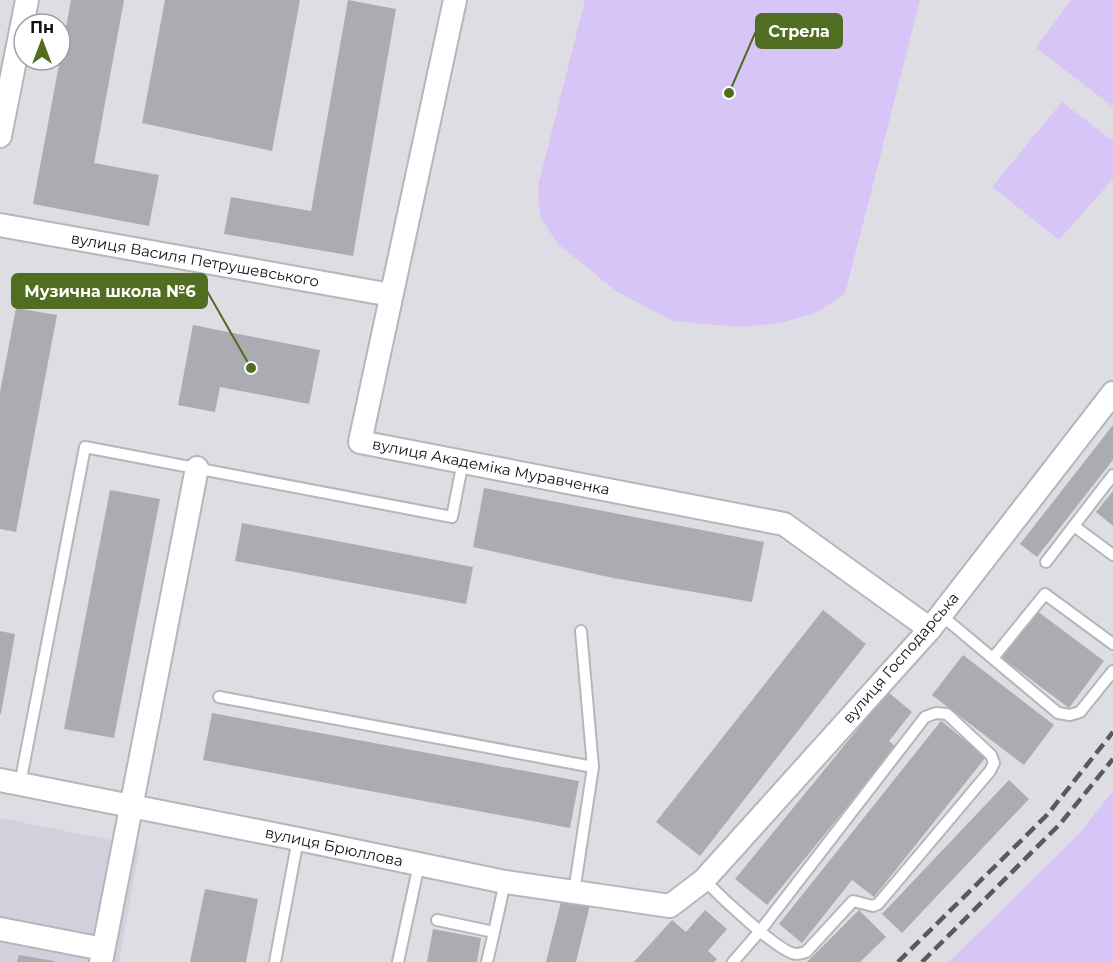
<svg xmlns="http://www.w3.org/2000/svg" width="1113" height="962" font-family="Montserrat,sans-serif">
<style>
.built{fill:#d4cfdd}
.green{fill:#d7c5f7}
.building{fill:#adabb2}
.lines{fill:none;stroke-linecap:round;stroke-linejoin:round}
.service-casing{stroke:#b7b5bc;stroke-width:14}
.minor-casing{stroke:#b7b5bc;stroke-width:26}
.service{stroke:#fff;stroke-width:10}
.minor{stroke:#fff;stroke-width:22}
.rail{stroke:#5b595e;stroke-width:4.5;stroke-dasharray:12 6;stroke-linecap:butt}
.labels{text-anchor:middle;stroke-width:4.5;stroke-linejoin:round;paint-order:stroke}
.street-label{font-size:15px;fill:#100f12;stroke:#fff}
.leader{fill:none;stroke:#516d21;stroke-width:2}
.callout-dot{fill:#516d21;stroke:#fff;stroke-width:2}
.callout{fill:#516d21;stroke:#516d21;stroke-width:2}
.callout-label{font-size:16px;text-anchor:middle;font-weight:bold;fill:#fff}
</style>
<rect width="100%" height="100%" fill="#dfdde4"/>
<polygon class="built" points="0,818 140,846 119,962 0,962"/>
<g class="green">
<polygon points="585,0 920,0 845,294 816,313 781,323 737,327 673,321 616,291 558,244 540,217 538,186"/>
<polygon points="1071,0 1113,0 1113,107 1036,48"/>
<polygon points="1062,102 1113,141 1113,179 1059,240 992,187"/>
<polygon points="1113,791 1113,962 949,962 1078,835"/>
</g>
<g class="building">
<polygon points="71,0 124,0 94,163 159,175 149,226 33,204"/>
<polygon points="165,0 300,0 272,151 142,123"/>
<polygon points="348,0 396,9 353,256 224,234 231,197 311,211"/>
<polygon points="16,308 57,315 16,532 0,529 0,392"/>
<polygon points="193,325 320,350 309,404 220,387 215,412 178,405"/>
<polygon points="1113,425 1113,460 1037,557 1020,544"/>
<polygon points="484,488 764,542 752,602 613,578 473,547"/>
<polygon points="110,490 160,499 114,738 64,729"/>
<polygon points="1113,491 1113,526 1096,512"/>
<polygon points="242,523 473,567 466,604 235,561"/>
<polygon points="823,610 866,644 700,856 656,822"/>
<polygon points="1037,611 1104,661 1069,708 1001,657"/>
<polygon points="0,631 15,634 1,714 0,714"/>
<polygon points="963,655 1054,725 1024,765 932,695"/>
<polygon points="888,692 912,712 889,741 896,747 767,905 735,879"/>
<polygon points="212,713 579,781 570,828 203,760"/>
<polygon points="941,721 986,757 874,897 852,880 802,943 779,924"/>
<polygon points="1009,780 1029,799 902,933 882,914"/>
<polygon points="205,889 258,899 246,962 190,962"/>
<polygon points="562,898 590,905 576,962 546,962"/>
<polygon points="705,910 727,929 708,951 717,959 714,962 634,962 672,920 686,932"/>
<polygon points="859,910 886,937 860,962 807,962"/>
<polygon points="433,929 481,938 477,962 427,962"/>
<polygon points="19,955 54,961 54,962 17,962"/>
</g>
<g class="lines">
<g class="service-casing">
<g id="service">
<polyline points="1074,526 1113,555"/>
<polyline points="1046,562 1113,475"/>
<polyline points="941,615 1058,713 1070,715 1080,712 1113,671"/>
<polyline points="581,631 593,767"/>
<polyline points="993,658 1045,594 1113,644"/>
<polyline points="219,697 593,767 574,892"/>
<polyline points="20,784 85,447 452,517 463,461"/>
<path d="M704,880c14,14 75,73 92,74 3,0 6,-1 10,-2l47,-51 20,5 5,-2 112,-133 4,-8 -3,-8 -44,-41 -11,-1 -11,4 -165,214 -27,31"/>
<polyline points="437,920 494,932 505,882"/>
<polyline points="275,962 298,839"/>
<polyline points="398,962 419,864"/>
<polyline points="487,962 494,932"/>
</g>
</g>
<g class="minor-casing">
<g id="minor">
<polyline points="455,0 360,442 784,524 930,629"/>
<polyline points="0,136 27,0"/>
<polyline points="0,225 391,295"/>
<polyline points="0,780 298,839 505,882 670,906 704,880 930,629 1113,393"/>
<polyline points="0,929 103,949"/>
<polyline points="101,962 197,468"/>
</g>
</g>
<use href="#service" class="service"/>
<use href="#minor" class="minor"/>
<g class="rail">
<polyline points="898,962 1048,814 1113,732"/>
<polyline points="922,962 1060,824 1113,759"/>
</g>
</g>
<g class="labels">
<g class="street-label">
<text transform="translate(195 260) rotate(10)" y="5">вулиця Василя Петрушевського</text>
<text transform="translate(491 467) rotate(11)" y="5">вулиця Академіка Муравченка</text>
<text transform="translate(901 658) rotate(-49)" y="5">вулиця Господарська</text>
<text transform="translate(334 847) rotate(12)" y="5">вулиця Брюллова</text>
</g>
</g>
<path class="leader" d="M729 93L756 31M251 368L207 291"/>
<g class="callout-dot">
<circle cx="729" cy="93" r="6"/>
<circle cx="251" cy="368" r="6"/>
</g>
<g class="callout">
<rect x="756" y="14" width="86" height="34" rx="6"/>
<rect x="12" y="274" width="195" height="34" rx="6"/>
</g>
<g class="callout-label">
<text x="799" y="37">Стрела</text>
<text x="110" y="297">Музична школа №6</text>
</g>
<g transform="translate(42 42)"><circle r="28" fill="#ffffff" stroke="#9f9fa0" stroke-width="1.5"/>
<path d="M0-4.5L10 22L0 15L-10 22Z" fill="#516d21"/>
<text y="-9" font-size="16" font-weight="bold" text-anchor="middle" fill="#100f12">Пн</text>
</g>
</svg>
